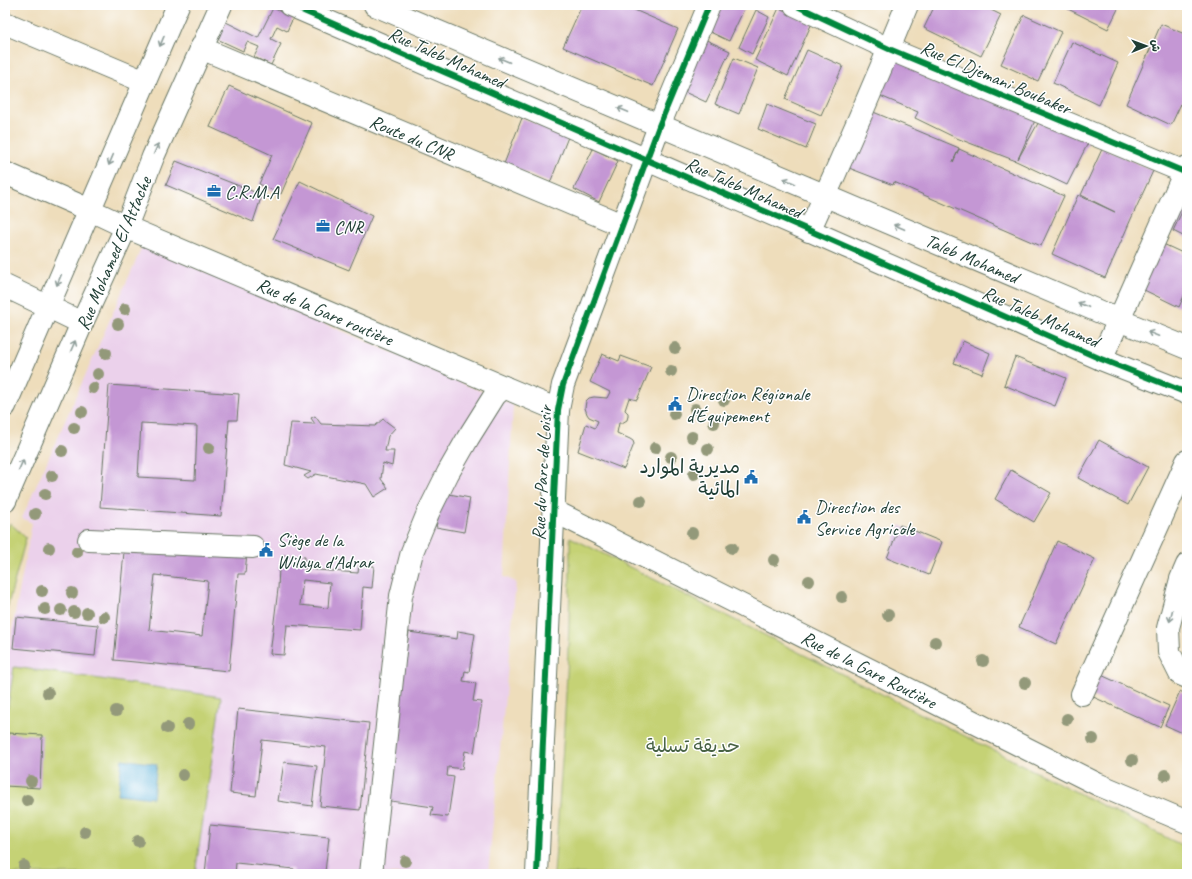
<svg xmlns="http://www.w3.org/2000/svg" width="1192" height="879" font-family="Caveat,'Playpen Sans Arabic',sans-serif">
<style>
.built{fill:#ebd1eb}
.green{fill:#c5d274;stroke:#728854}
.water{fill:#59afd5;stroke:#3c7684}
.building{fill:#c497d4;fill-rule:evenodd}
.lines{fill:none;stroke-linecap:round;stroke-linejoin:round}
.minor-casing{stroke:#677563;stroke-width:24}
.minor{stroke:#fff;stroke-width:22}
.cycleway-casing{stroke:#fff;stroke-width:8}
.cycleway{stroke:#00873e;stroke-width:6}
.tree{fill:#93997a}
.oneway{stroke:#8f9e9a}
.labels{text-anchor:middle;stroke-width:3;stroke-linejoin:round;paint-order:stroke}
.street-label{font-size:19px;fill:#1f3d34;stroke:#fff}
.poi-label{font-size:19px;fill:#1f3d34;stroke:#fff;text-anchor:start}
.park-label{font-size:19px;fill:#486244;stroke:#fff}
</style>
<rect width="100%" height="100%" fill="#fff"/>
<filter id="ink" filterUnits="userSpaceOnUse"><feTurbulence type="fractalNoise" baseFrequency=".025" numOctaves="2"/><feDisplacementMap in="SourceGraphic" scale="8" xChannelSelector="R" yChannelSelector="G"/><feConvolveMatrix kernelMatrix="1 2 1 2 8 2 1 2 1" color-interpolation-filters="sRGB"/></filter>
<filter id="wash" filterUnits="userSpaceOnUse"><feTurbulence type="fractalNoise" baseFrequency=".012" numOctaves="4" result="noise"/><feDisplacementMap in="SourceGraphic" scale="16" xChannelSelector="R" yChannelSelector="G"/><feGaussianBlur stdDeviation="0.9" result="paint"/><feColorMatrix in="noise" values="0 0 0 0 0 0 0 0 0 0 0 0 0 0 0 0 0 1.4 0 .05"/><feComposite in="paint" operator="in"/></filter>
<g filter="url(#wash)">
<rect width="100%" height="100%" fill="#edb"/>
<polygon class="built" points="143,245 513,405 504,577 516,582 488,874 5,874 5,667 32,523 22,518"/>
<g class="green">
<polygon points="10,523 26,538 5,616 5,536"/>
<path d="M570,537l617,311v26h-633c8,-112 17,-224 16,-337z"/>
<polygon points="14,667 87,677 221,697 195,874 5,874 5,725"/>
</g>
<polygon class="water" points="122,759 157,764 153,798 118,794"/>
<g id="blocks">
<g class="building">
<polygon points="582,5 623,5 678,29 653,86 563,47"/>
<polygon points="717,5 746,5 729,41 706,30"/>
<polygon points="935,5 981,5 1001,15 981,56 924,28"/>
<polygon points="1070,5 1120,5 1108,29 1068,9"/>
<polygon points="273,8 293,18 287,31 277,26 271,39 281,44 271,65 254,57 259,47 247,42 243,51 217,39 226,22 258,38"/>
<polygon points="779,8 812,23 788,76 755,60"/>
<polygon points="756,10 769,17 752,54 739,47"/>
<polygon points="1024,15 1061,32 1038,81 1001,64"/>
<polygon points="1161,24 1187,35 1187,91 1171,125 1126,104"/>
<polygon points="702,38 730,51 706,102 678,89"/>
<polygon points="1072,42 1118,63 1099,105 1053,83"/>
<polygon points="807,50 843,66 821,115 785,99"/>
<polygon points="894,57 1037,116 1018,159 1041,118 1089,141 1067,185 1016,161 954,137 915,118 918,112 878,95"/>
<polygon points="734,58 758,68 739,114 715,104"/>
<polygon points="229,86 312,123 281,194 259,184 272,155 210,127"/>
<polygon points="767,104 816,124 806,149 758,129"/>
<polygon points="871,111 959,148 953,162 959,149 1064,196 1041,246 894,182 893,185 849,168"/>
<polygon points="522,118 568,137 550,183 504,164"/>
<polygon points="1103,147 1153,171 1131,219 1105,278 1052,254 1078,195 1115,212 1081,195"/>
<polygon points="593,149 618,161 599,202 574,189"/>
<polygon points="176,161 262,195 253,222 166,185"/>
<polygon points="300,181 372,216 349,270 273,239"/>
<polygon points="1187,201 1187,238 1173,231"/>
<polygon points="1161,243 1187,255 1187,289 1179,307 1140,288"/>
<polygon points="963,341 990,353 982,374 954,363"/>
<polygon points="602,354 619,361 621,356 651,367 637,400 629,398 625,410 628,413 628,416 627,420 622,423 619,423 617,433 630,439 633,441 634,444 624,469 578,451 586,424 595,428 598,421 589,417 587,414 585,408 586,401 589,398 594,397 607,398 610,392 590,382"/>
<polygon points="1015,357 1066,378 1055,406 1004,385"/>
<path d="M109,385l130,9 -2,26h-8l-8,96 -121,-9zM141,423l56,3 -2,54 -57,-3z"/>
<polygon points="315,416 321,424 375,426 383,419 395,428 388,436 385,451 394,451 392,466 383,463 381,479 388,488 374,497 366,484 316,474 308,479 304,476 311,472 285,465 291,423 315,424 311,418"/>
<polygon points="1099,440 1148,467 1128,505 1078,478"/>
<polygon points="1011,470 1051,493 1034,522 995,499"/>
<polygon points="444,493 470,498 464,532 436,527"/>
<polygon points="900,525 942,542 929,575 887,558"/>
<path d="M125,541l122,11 -2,22h-7l-9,97 -115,-11zM155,575l53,6 -6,55 -53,-6z"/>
<polygon points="1057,541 1095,559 1056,644 1019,627"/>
<path d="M282,555l23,2 -1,12 54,4 1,-8 15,1 -2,22 -9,-1 -3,43 -73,-5 -3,30 -14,-1 8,-65 1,-22h2zM303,580l27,3 -2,25 -28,-3z"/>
<polygon points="16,617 98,625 95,656 13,648"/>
<polygon points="458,631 475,634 469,672 465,671 463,681 476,683 473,701 482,702 474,753 465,751 462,769 448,767 447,776 454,777 448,817 431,815 433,807 384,800 409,632 457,639"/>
<polygon points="1099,674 1169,706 1160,727 1089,695"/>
<polygon points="1180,691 1187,695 1187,735 1165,725"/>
<polygon points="238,709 369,723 360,810 320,806 326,747 262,740 256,796 230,793"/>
<polygon points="8,733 42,735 40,788 5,786"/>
<polygon points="284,762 317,766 312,806 278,801"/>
<polygon points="210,825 329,837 325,872 332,873 332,874 293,874 294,869 236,863 235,874 205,874"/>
</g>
</g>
</g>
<g filter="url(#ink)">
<use href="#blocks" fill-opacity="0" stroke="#677563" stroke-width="1"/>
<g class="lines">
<g class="minor-casing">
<g id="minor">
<polyline points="290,5 829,239 1101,359 1187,393"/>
<polyline points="375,5 1119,320 1187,348"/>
<polyline points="795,5 889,49 1187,173"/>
<polyline points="5,23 145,82"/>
<polyline points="201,48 622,225"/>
<polyline points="5,173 90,210 126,227 558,410"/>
<path d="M809,231c34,-74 67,-150 98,-226"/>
<polyline points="5,286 82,323"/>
<polyline points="1101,359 1119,320 1187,167"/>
<polyline points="5,406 178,5"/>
<polyline points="5,501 82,323 126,227 153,157 221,5"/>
<polyline points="554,511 1097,784 1187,822"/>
<polyline points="89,540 253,547"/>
<polyline points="1187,565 1181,579 1168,628 1169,652 1180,674 1187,677"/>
<polyline points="1082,694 1187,461"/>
<polyline points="371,874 401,596 412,552 428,513 448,473 468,438 495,395 504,387"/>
<polyline points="537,874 558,410 563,385 659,126 709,5"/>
</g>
</g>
<use href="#minor" class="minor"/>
<g class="cycleway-casing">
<g id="cycleway">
<polyline points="290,5 829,239 1101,359 1187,393"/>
<polyline points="795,5 889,49 1187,173"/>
<polyline points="537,874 558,410 563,385 659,126 709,5"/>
</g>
</g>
<use href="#cycleway" class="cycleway"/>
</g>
<g class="tree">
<circle cx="125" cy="309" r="6"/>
<circle cx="118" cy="324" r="6"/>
<circle cx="675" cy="348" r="6"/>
<circle cx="106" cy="353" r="6"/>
<circle cx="671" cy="371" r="6"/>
<circle cx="98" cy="374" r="6"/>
<circle cx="93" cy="388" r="6"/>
<circle cx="724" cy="400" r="6"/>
<circle cx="695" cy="409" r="6"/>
<circle cx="82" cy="412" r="6"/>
<circle cx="674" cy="414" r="6"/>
<circle cx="714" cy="423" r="6"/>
<circle cx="74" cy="428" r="6"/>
<circle cx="692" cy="437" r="6"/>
<circle cx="209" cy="448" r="6"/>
<circle cx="655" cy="448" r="6"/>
<circle cx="708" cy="449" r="6"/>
<circle cx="62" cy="451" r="6"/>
<circle cx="671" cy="457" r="6"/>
<circle cx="694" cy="474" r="6"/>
<circle cx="52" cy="476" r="6"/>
<circle cx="45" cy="494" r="6"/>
<circle cx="641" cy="501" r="6"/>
<circle cx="35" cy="514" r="6"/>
<circle cx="692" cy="533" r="6"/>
<circle cx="49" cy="548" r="6"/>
<circle cx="732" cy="548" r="6"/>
<circle cx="77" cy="552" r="6"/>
<circle cx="774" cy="560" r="6"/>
<circle cx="809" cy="581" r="6"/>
<circle cx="42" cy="591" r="6"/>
<circle cx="72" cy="593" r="6"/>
<circle cx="842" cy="597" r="6"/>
<circle cx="45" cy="609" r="6"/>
<circle cx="61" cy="610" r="6"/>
<circle cx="74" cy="612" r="6"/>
<circle cx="87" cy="613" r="6"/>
<circle cx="888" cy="615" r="6"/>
<circle cx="104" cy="617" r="6"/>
<circle cx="935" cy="642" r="6"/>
<circle cx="983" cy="661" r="6"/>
<circle cx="1025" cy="683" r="6"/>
<circle cx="48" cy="693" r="6"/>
<circle cx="116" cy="711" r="6"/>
<circle cx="1067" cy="719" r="6"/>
<circle cx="188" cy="724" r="6"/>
<circle cx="167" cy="728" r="6"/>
<circle cx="1093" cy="739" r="6"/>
<circle cx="1132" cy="760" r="6"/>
<circle cx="183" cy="775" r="6"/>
<circle cx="1165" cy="775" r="6"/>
<circle cx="31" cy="781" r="6"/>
<circle cx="27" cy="800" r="6"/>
<circle cx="85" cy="832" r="6"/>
<circle cx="138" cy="841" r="6"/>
<circle cx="405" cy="861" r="6"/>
<circle cx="24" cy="866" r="6"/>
</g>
<defs><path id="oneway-shaft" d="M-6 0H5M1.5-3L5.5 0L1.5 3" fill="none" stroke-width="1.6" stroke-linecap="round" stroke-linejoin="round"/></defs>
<g class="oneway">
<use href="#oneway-shaft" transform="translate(162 41) rotate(113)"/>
<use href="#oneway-shaft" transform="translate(504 60) rotate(-157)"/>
<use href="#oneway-shaft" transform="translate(623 110) rotate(-157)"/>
<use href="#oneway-shaft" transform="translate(156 149) rotate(-66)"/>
<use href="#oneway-shaft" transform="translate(111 160) rotate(113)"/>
<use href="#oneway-shaft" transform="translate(789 181) rotate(-157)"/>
<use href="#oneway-shaft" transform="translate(899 227) rotate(-157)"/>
<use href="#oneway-shaft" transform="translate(59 280) rotate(113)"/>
<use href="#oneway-shaft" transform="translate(1083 305) rotate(-157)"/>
<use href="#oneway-shaft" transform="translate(1153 334) rotate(-158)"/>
<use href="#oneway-shaft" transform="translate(73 346) rotate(-66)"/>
<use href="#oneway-shaft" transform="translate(21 465) rotate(-66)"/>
<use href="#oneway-shaft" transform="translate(1171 616) rotate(104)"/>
</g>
</g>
<defs>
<g id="office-bare" transform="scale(1.08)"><path d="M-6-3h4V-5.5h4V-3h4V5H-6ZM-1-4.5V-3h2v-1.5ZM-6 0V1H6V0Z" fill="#1f6fb2" stroke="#fff" stroke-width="2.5" paint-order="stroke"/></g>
<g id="civic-bare" transform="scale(1.08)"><path d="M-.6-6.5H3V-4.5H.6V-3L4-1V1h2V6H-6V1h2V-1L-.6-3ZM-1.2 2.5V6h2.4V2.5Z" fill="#1f6fb2" stroke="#fff" stroke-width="2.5" paint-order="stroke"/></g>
</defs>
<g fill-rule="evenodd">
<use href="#office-bare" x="214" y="191"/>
<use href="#office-bare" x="323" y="226"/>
<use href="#civic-bare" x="675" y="404"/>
<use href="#civic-bare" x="751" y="477"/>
<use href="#civic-bare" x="804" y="517"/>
<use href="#civic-bare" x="266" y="550"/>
</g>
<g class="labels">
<g class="street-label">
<text transform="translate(447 57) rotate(24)" y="7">Rue Taleb Mohamed</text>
<text transform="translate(996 77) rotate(23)" y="7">Rue El Djemani Boubaker</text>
<text transform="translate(412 137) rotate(23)" y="7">Route du CNR</text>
<text transform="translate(744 187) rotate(24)" y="7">Rue Taleb Mohamed</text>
<text transform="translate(113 253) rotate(-67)" y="7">Rue Mohamed El Attache</text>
<text transform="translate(972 258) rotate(23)" y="7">Taleb Mohamed</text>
<text transform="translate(325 311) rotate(23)" y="7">Rue de la Gare routière</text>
<text transform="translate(1041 316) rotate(24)" y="7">Rue Taleb Mohamed</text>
<text transform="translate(541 473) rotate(-87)" y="7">Rue du Parc de Loisir</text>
<text transform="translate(869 669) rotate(27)" y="7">Rue de la Gare Routière</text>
</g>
<g class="poi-label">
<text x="225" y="198">C.R.M.A</text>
<text x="334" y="233">CNR</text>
<text x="686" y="400">Direction Régionale<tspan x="686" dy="22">d'Équipement</tspan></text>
<text x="740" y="473" text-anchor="end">مديرية الموارد<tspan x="740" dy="22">المائية</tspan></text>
<text x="815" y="513">Direction des<tspan x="815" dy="22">Service Agricole</tspan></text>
<text x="277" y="546">Siège de la<tspan x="277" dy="22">Wilaya d'Adrar</tspan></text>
</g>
<g class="park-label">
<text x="693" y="752">حديقة تسلية</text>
</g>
</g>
<rect width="1192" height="879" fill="none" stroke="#fff" stroke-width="20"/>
<g transform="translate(1146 46) rotate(89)" stroke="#ffffff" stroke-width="3" paint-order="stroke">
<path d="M0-3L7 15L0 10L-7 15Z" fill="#1f3d34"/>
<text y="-6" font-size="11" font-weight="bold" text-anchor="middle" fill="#1f3d34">ش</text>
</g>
</svg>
